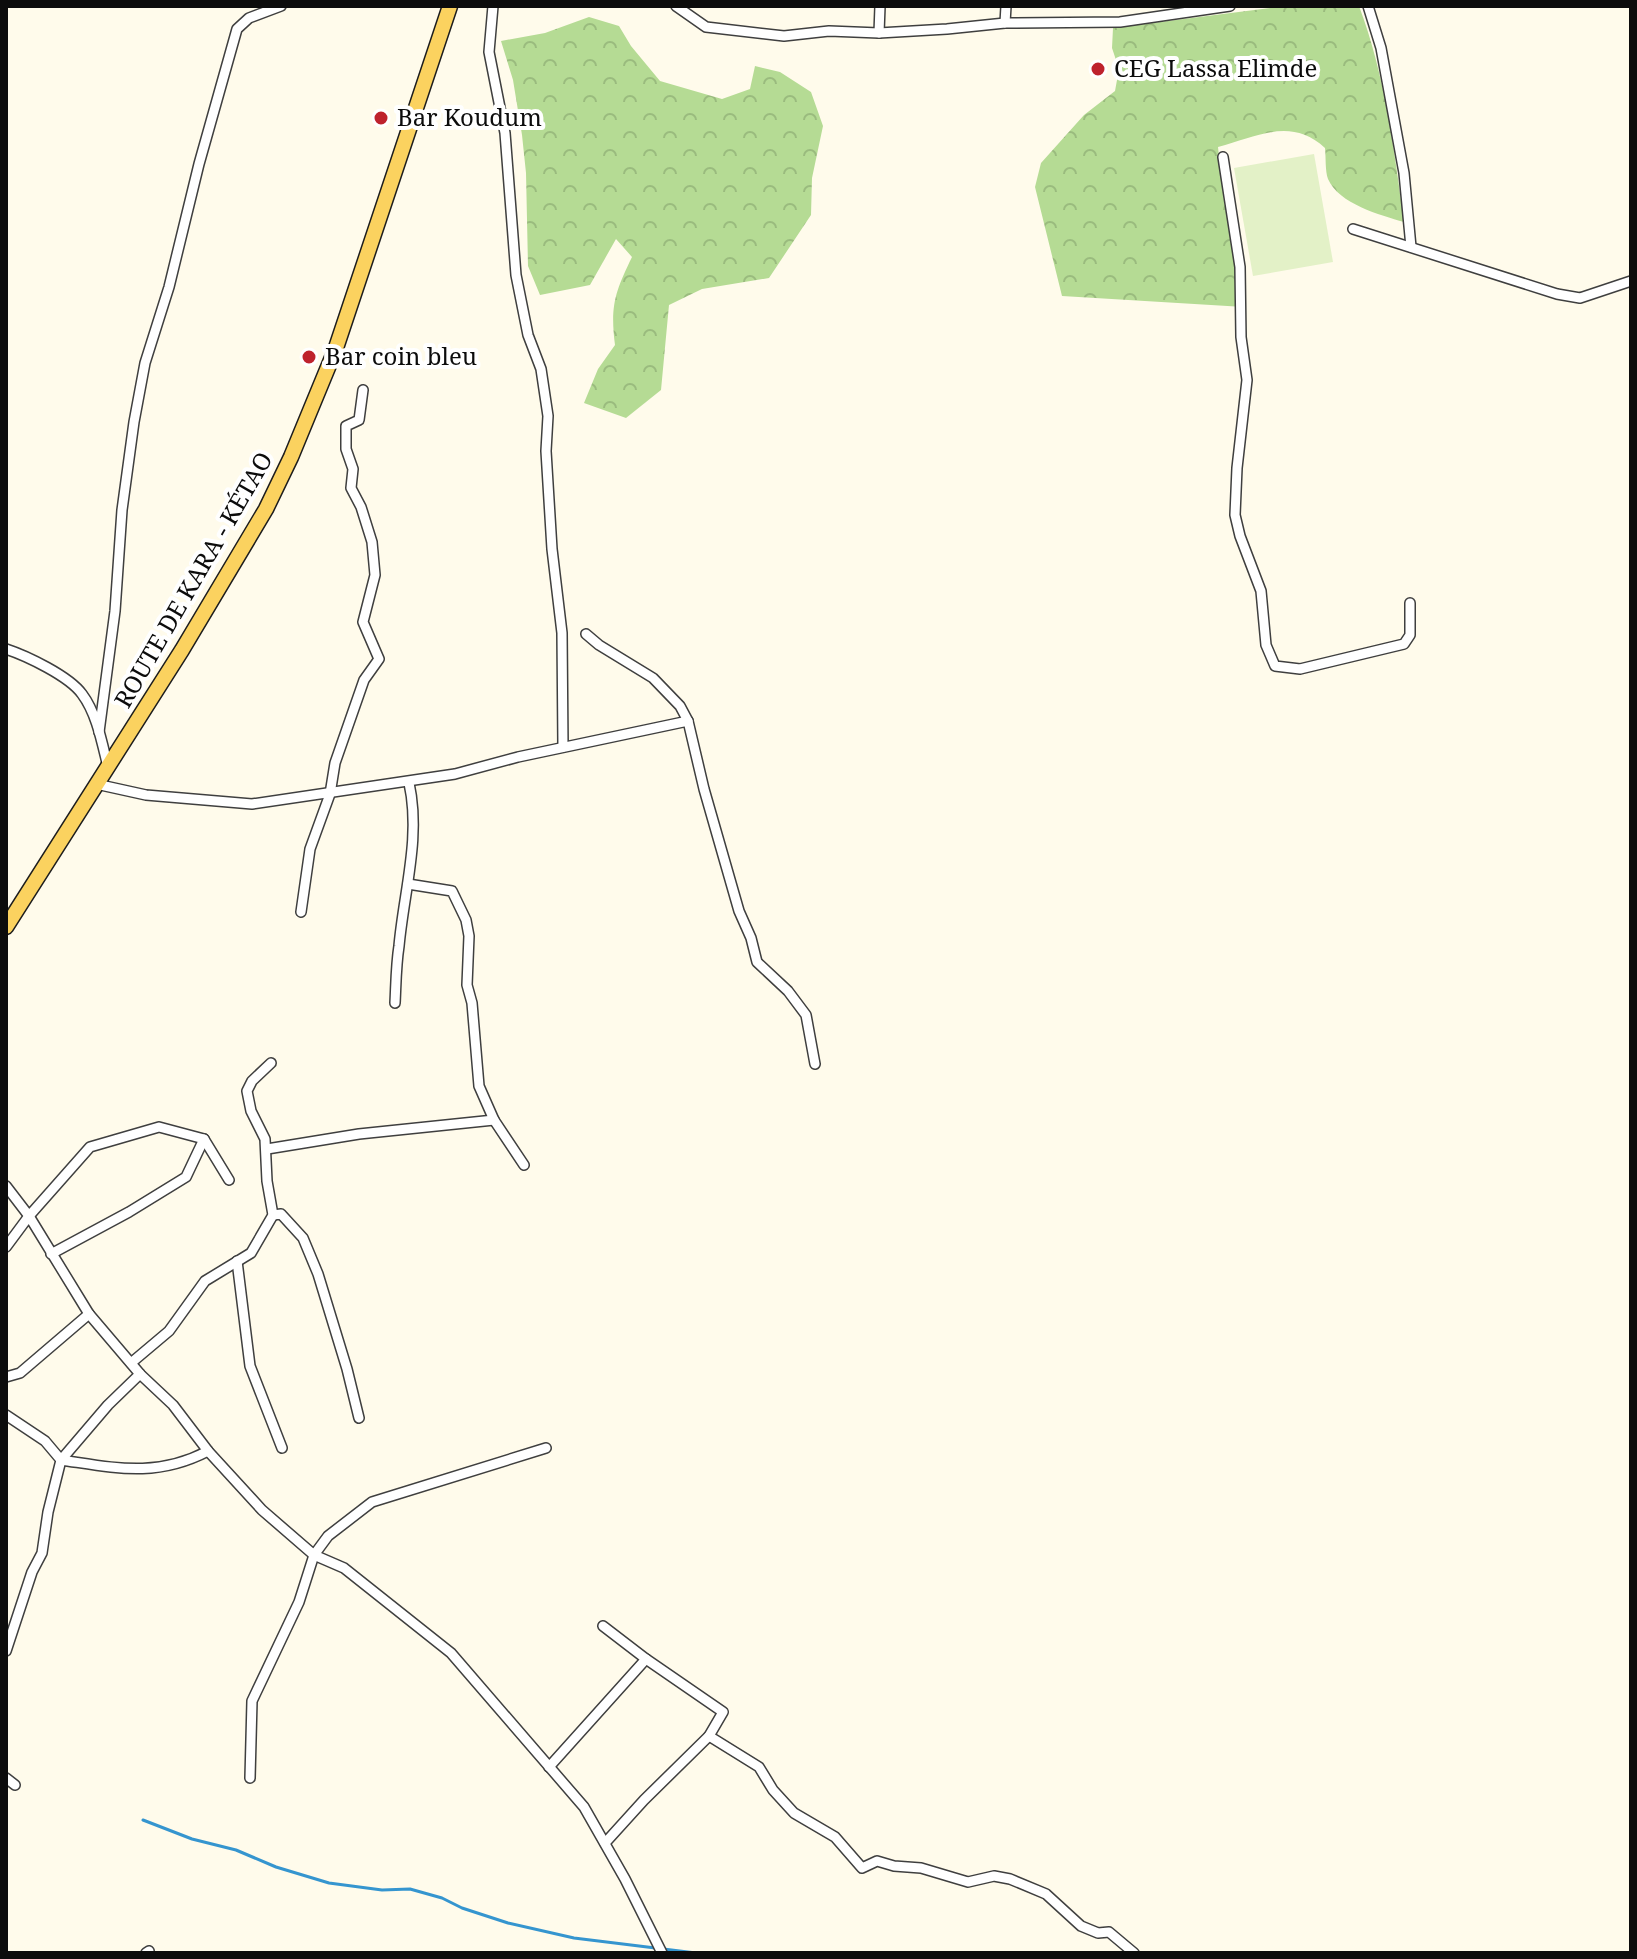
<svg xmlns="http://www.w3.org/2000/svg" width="1637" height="1959" font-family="'Noto Serif',serif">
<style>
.forest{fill:url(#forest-crowns)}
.pitch{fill:#e3f1c7}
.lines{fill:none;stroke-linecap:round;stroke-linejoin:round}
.stream{stroke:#3595cf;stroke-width:3}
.street-casing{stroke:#3f3f3f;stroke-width:12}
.primary-casing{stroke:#1d1d1d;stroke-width:17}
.street{stroke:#fff;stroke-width:9}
.primary{stroke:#fbd25f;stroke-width:14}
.poi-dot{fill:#be222d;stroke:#fff;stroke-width:3}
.labels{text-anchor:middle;stroke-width:8;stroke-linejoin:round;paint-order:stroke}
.poi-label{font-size:24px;fill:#0c0c0c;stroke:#fff;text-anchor:start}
.street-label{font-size:24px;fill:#0c0c0c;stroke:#fff}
</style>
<defs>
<pattern id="forest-crowns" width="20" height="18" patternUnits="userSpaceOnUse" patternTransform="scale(2)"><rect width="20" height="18" fill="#b5db94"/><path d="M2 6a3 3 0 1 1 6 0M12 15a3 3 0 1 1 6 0" fill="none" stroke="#9abb7e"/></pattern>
</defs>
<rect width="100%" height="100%" fill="#fffbeb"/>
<g class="forest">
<path d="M1286,6h73c26,69 35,143 45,216 -24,-7 -65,-18 -76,-43 -3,-8 -2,-22 -3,-31 -34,-31 -66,-12 -107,-1l6,54 20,106 -182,-11 -27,-109 6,-24 43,-48 31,-24 4,-22 -7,-21 1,-20z"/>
<path d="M589,17l30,9 12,20 29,35 62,18 28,-10 5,-23 25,6 31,20 12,34 -11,52 -1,37 -42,63 -67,11 -33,16 -8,85 -35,28 -42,-15 14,-34 17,-24c-5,-39 0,-53 17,-88l-16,-18 -26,46 -50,10 -12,-29 -2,-93 -4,-38 -9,-55 -12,-39 44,-8z"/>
</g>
<polygon class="pitch" points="1314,154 1333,262 1253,276 1234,168"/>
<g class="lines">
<polyline class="stream" points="143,1820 192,1839 236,1850 276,1867 329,1883 382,1890 410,1889 442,1898 462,1908 508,1923 574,1938 696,1953"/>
<g class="street-casing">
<g id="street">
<polyline points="493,6 489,52 505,133 516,275 528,335 541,369 548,416 546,451 552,549 562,633 563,747"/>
<polyline points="676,6 706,27 784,36 829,31 879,33 947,29 1005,23 1120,22 1230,6"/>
<polyline points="1368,6 1381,48 1404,173 1411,247"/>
<polyline points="1005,23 1006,6"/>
<polyline points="879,33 880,6"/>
<polyline points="1223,157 1240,267 1241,337 1247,380 1237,468 1235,515 1240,536 1261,591 1266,645 1275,666 1300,669 1404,644 1410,635 1410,603"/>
<polyline points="1353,229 1557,294 1580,298 1631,281"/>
<polyline points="586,634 599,645 653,678 680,706 688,721 704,789 739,911 751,938 757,962 788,991 806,1015 815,1064"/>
<path d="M6,649c21,7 63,27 76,45 15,20 20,49 26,73"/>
<polyline points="99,732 115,611 122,510 134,422 145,363 169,287 199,164 237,29 249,18 281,6"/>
<polyline points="96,784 146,795 252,804 455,774 518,757 688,721"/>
<polyline points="408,884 452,891 466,920 469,936 467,985 472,1003 479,1086 494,1120 524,1165"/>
<polyline points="301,912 310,849 330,794 335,763 364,680 379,659 363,622 375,575 372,542 361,507 351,488 353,469 346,449 346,426 359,420 363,390"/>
<path d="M395,1003c1,-19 1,-38 4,-57 5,-55 22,-109 10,-163"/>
<polyline points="267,1149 359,1134 494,1120"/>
<polyline points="6,1186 29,1216 90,1147 159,1127 204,1139 229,1180"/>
<polyline points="273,1215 281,1214 303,1238 318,1274 347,1369 359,1418"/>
<polyline points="6,1247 29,1216 89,1314 140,1374 173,1405 208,1451 262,1510 314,1555 344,1568 451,1653 584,1807 625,1879 662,1953"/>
<polyline points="51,1254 129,1212 186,1177 204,1139"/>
<polyline points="237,1261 250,1366 282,1448"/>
<polyline points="131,1363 169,1331 205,1281 251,1253 273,1215 267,1181 265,1139 251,1111 247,1091 252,1081 271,1063"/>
<polyline points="6,1377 20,1373 89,1314"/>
<polyline points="6,1415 45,1441 61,1460 48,1512 42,1553 32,1572 6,1651"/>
<path d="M61,1460c55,8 95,18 147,-9"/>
<polyline points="61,1460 108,1405 140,1374"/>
<polyline points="603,1626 646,1659 723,1712 709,1736 644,1800 605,1843"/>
<polyline points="709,1736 759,1767 773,1790 794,1813 835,1837 862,1868 877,1861 894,1866 921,1868 968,1882 994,1876 1010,1879 1046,1894 1081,1926 1098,1933 1109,1932 1134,1953"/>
<polyline points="549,1767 646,1659"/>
<polyline points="6,1778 15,1785"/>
<polyline points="250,1778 252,1701 299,1602 314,1555 328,1536 372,1502 546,1448"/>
<polyline points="146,1953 149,1951"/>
</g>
</g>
<g class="primary-casing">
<polyline id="primary" points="6,927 182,650 266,509 291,457 336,348 450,6"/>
</g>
<use href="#street" class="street"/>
<use href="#primary" class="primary"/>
</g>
<g class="poi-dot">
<circle cx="1098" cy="69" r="8"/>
<circle cx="381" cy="118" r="8"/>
<circle cx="309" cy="357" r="8"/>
</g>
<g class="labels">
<g class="poi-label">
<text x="1114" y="77">CEG Lassa Elimde</text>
<text x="397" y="126">Bar Koudum</text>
<text x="325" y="365">Bar coin bleu</text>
</g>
<g class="street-label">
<text transform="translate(194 580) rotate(-60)" y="8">ROUTE DE KARA - KÉTAO</text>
</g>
</g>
<rect width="1637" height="1959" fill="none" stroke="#0c0c0c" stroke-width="16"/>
</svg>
